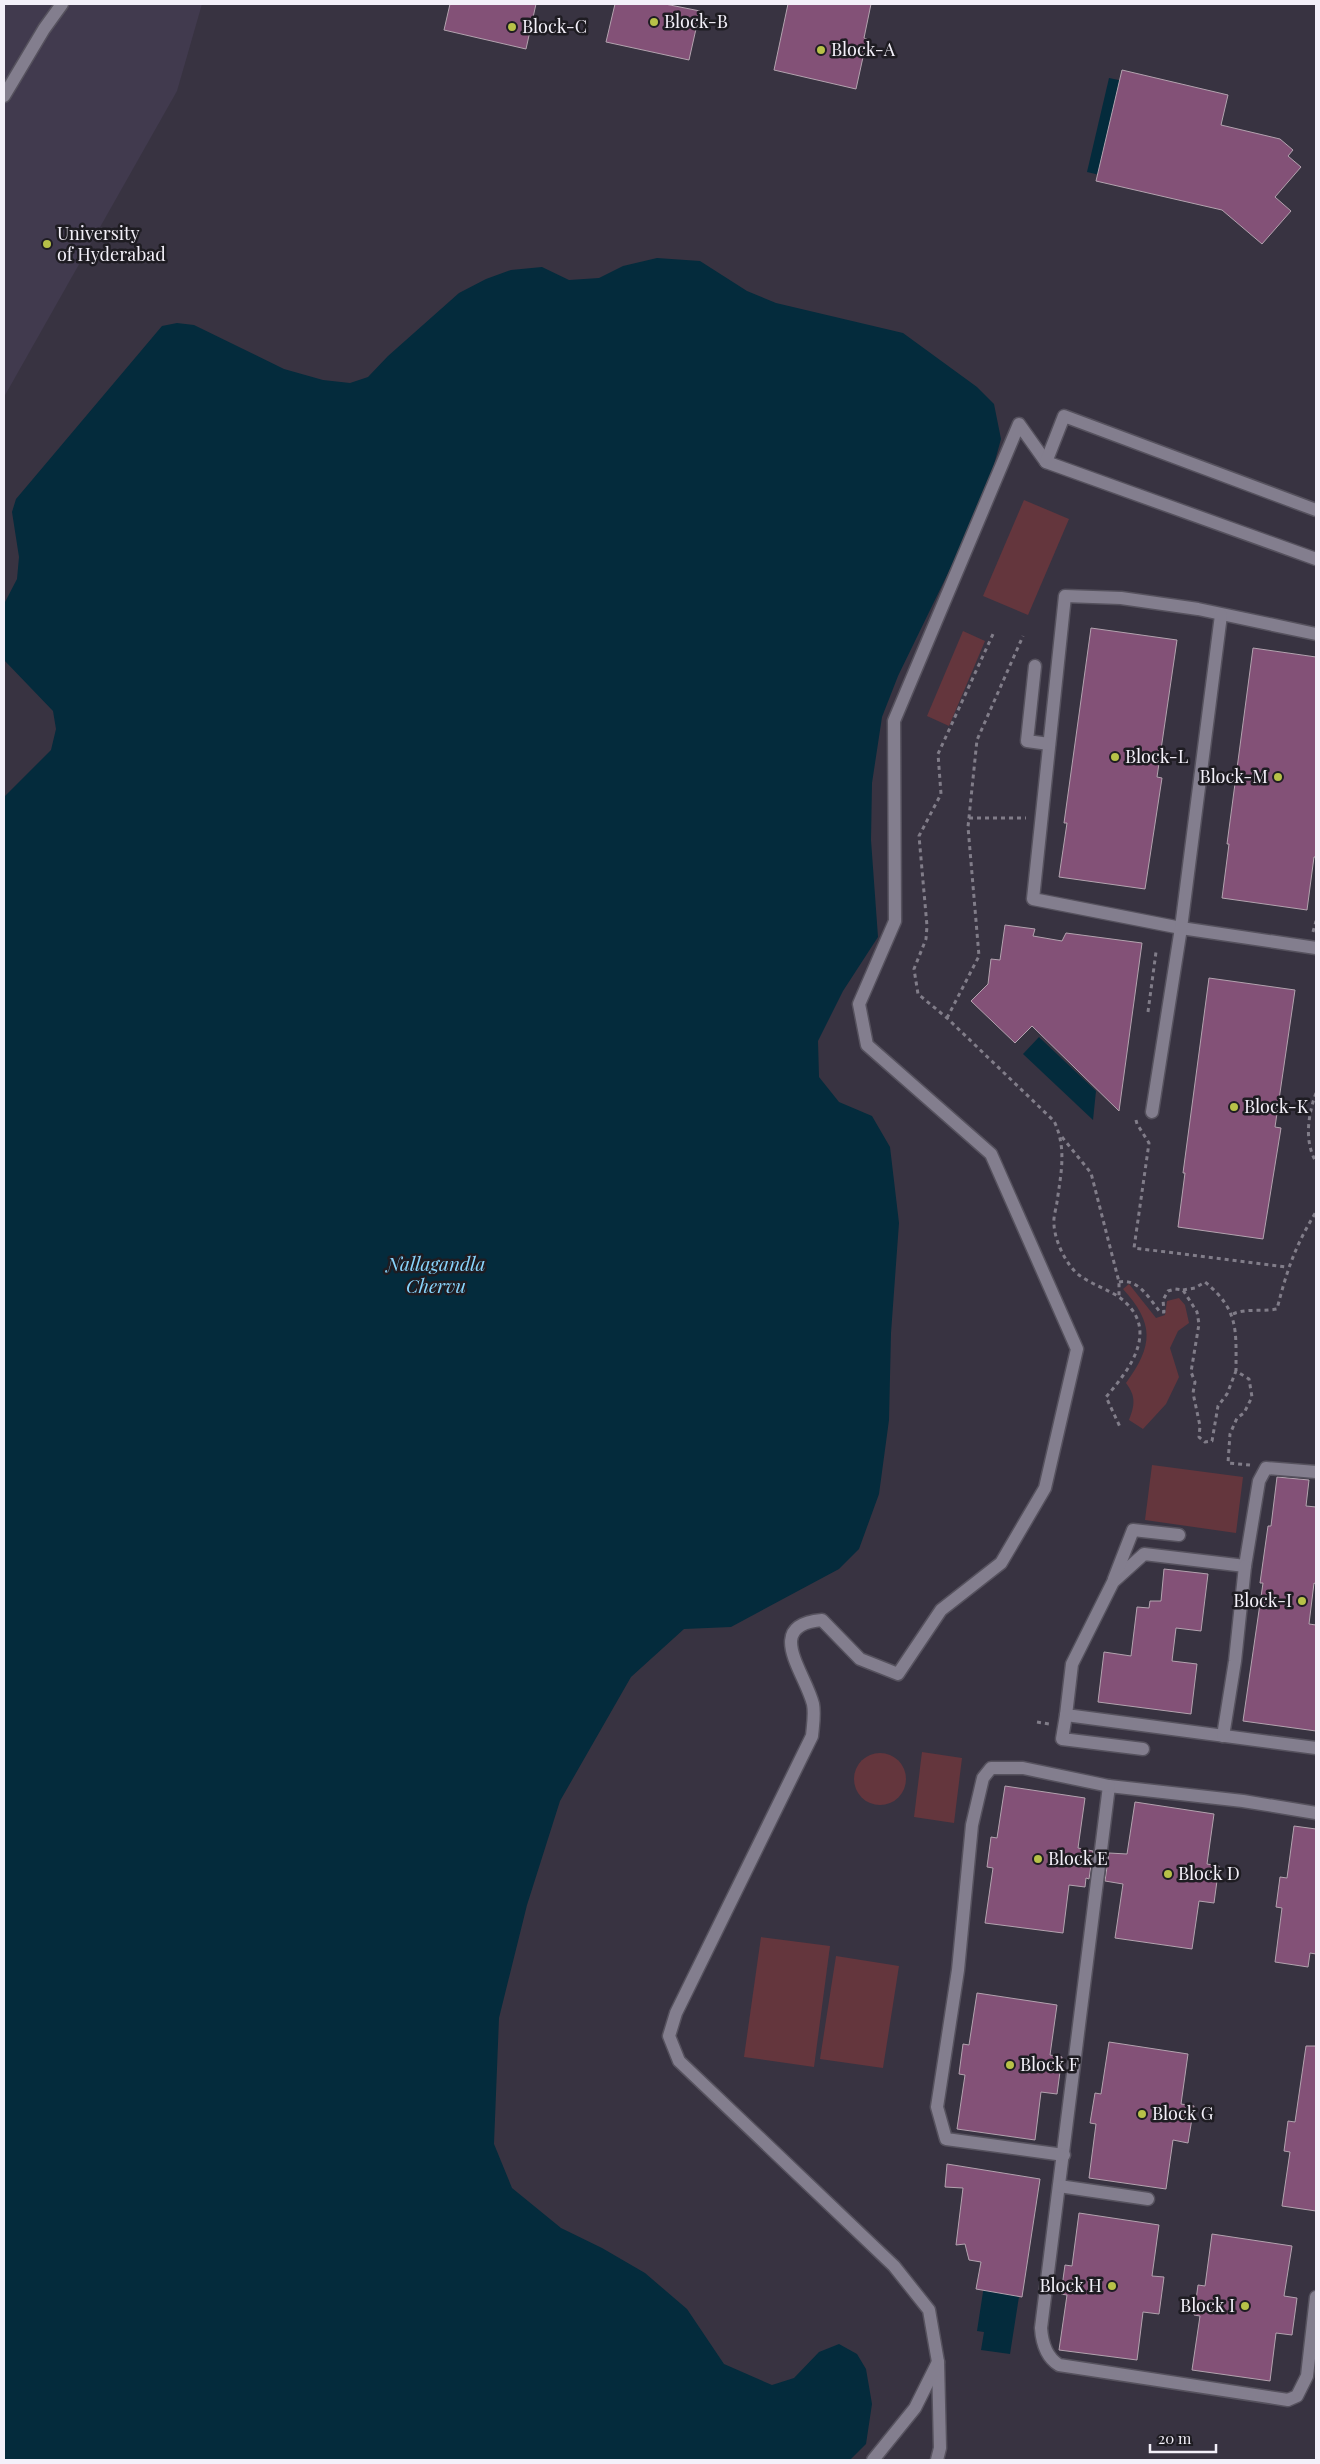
<svg xmlns="http://www.w3.org/2000/svg" width="1320" height="2464" font-family="'Playfair Display',serif">
<style>
.built{fill:#413a4e}
.green{fill:#64363d}
.water{fill:#042b3c}
.building{fill:#835177;stroke:#b3a3af}
.lines{fill:none;stroke-linecap:round;stroke-linejoin:round}
.service-casing{stroke:#56525e;stroke-width:15}
.minor-casing{stroke:#56525e;stroke-width:15}
.path{stroke:#817d89;stroke-width:3;stroke-dasharray:4 4;stroke-linecap:butt}
.service{stroke:#837e8e;stroke-width:12}
.minor{stroke:#837e8e;stroke-width:12}
.poi-dot{fill:#b7c148;stroke:#1e1c22;stroke-width:2}
.labels{text-anchor:middle;stroke-width:5;stroke-linejoin:round;paint-order:stroke}
.poi-label{font-size:18px;fill:#f3f0f9;stroke:#1e1c22;text-anchor:start}
.water-label{font-size:19px;font-style:italic;fill:#88d4fc;stroke:#1e1c22}
</style>
<rect width="100%" height="100%" fill="#383341"/>
<polygon class="built" points="4,4 202,4 177,91 4,397"/>
<g class="green">
<polygon points="1024,500 1069,519 1028,615 983,596"/>
<polygon points="963,631 985,641 949,726 927,716"/>
<path d="M1129,1284l27,34 9,-3 2,-14 12,-3 6,7 4,18 -11,8 -8,17 9,29 -13,27 -23,25 -14,-9c6,-15 7,-24 -3,-37 28,-38 28,-60 -3,-94z"/>
<polygon points="1152,1465 1243,1477 1236,1533 1145,1520"/>
<polygon points="922,1752 962,1758 954,1823 914,1817"/>
<circle cx="880" cy="1779" r="26"/>
<polygon points="761,1937 830,1946 814,2067 744,2057"/>
<polygon points="836,1956 899,1966 883,2068 820,2059"/>
</g>
<g class="water">
<polygon points="1109,78 1143,85 1121,180 1087,172"/>
<polygon points="657,258 700,261 747,291 776,303 903,333 977,387 994,404 1001,439 985,497 898,676 882,717 872,783 871,840 878,937 843,991 818,1041 819,1077 839,1102 872,1116 890,1147 899,1223 891,1333 889,1420 879,1494 859,1549 839,1569 731,1627 684,1629 631,1677 560,1801 527,1905 499,2018 494,2144 512,2188 561,2228 602,2248 645,2273 687,2309 724,2364 772,2385 794,2378 819,2352 839,2344 857,2354 866,2369 872,2404 866,2444 850,2460 4,2460 4,797 51,750 56,729 53,711 4,660 4,604 17,579 19,557 12,512 16,499 162,326 177,323 194,325 284,369 323,380 350,383 368,377 388,356 459,293 486,279 511,270 542,267 569,280 599,278 623,266"/>
<polygon points="1039,1037 1096,1091 1093,1120 1023,1054"/>
<polygon points="987,2266 1023,2271 1010,2354 981,2350 984,2332 977,2331"/>
</g>
<g class="building">
<polygon points="450,4 536,4 526,49 444,30"/>
<polygon points="615,4 665,4 700,11 689,60 606,42"/>
<polygon points="788,4 871,4 864,38 867,39 856,89 774,70"/>
<polygon points="1122,70 1228,95 1221,125 1280,139 1293,150 1288,156 1301,167 1275,197 1291,211 1262,244 1222,210 1096,181"/>
<polygon points="1091,628 1177,640 1157,777 1162,778 1145,889 1059,877 1067,823 1064,823"/>
<polygon points="1253,648 1316,657 1316,857 1314,857 1307,910 1222,898 1229,844 1227,844"/>
<polygon points="1005,925 1035,929 1033,936 1062,941 1066,933 1142,943 1119,1111 1032,1026 1015,1043 971,1001 988,984 991,959 1000,960"/>
<polygon points="1209,978 1295,990 1275,1127 1281,1128 1263,1239 1178,1227 1185,1173 1183,1173"/>
<polygon points="1277,1477 1309,1480 1306,1506 1316,1507 1316,1584 1314,1583 1309,1624 1316,1625 1316,1731 1243,1721 1263,1583 1260,1583 1268,1526 1271,1526"/>
<polygon points="1164,1569 1208,1574 1201,1631 1176,1628 1172,1661 1197,1664 1191,1714 1098,1702 1104,1652 1131,1656 1137,1607 1149,1608 1150,1601 1161,1601"/>
<polygon points="1005,1786 1085,1798 1078,1848 1093,1851 1089,1879 1086,1878 1085,1887 1069,1885 1063,1933 985,1923 993,1868 987,1867 991,1837 997,1838"/>
<polygon points="1135,1802 1214,1814 1207,1864 1219,1866 1214,1903 1199,1901 1192,1949 1115,1938 1123,1884 1105,1881 1109,1853 1127,1854"/>
<polygon points="1294,1826 1316,1829 1316,1954 1310,1953 1308,1967 1275,1962 1282,1908 1276,1907 1280,1877 1287,1878"/>
<polygon points="977,1993 1057,2005 1050,2055 1062,2057 1057,2094 1041,2092 1035,2140 957,2129 965,2075 959,2074 963,2044 969,2045"/>
<polygon points="1109,2042 1188,2054 1181,2104 1194,2106 1188,2143 1173,2140 1166,2189 1089,2178 1096,2124 1090,2123 1095,2093 1101,2094"/>
<polygon points="1306,2046 1316,2046 1316,2211 1282,2206 1290,2152 1284,2151 1288,2121 1295,2122"/>
<polygon points="947,2164 1040,2179 1022,2297 976,2289 981,2262 969,2260 965,2244 956,2245 963,2188 945,2187"/>
<polygon points="1079,2213 1159,2225 1152,2276 1164,2277 1159,2314 1143,2312 1137,2360 1059,2350 1067,2295 1061,2294 1065,2265 1072,2266"/>
<polygon points="1212,2234 1292,2246 1284,2296 1297,2298 1292,2335 1276,2333 1270,2381 1192,2370 1200,2316 1194,2315 1198,2285 1205,2286"/>
</g>
<g class="lines">
<g class="service-casing">
<path id="service" d="M937,2460l3,-12 -2,-86 -9,-52 -35,-44 -215,-205 -10,-25 7,-23 136,-277c1,-11 3,-22 1,-32 -8,-32 -50,-79 9,-84l38,39 38,15 43,-64 60,-47 44,-75 32,-139 -86,-195 -124,-109 -8,-41 36,-83 -1,-200 125,-297 27,38"/>
</g>
<g class="minor-casing">
<g id="minor">
<polyline points="4,96 44,29 62,4"/>
<polyline points="1316,510 1064,416 1046,462 1316,559"/>
<polyline points="1316,634 1198,609 1121,598 1065,596 1033,899 1181,928 1316,948"/>
<polyline points="1035,666 1027,741 1049,744"/>
<polyline points="1152,1112 1181,928 1221,615"/>
<polyline points="1316,1472 1266,1468 1259,1481 1245,1566 1144,1554 1113,1582 1072,1664 1066,1715 1316,1748"/>
<polyline points="1114,1579 1133,1530 1179,1535"/>
<polyline points="1066,1715 1062,1739 1143,1749"/>
<polyline points="1223,1736 1235,1661 1245,1566"/>
<path d="M1316,1813l-73,-12 -134,-15 -68,542c1,15 5,29 18,37l229,35 9,-4 10,-20 9,-79"/>
<polyline points="1064,2155 946,2139 937,2107 958,1970 972,1825 983,1778 991,1768 1023,1768 1109,1786"/>
<polyline points="1059,2186 1148,2199"/>
<polyline points="873,2460 915,2408 938,2362"/>
</g>
</g>
<g class="path">
<path d="M993,634l-55,120 3,40 -22,42 8,90 -1,13 -12,30 4,25 29,24 107,103c13,27 7,52 3,81 -1,7 -4,16 -3,23 1,16 12,40 25,50 12,9 28,14 40,22 42,31 12,71 -13,100l15,32"/>
<polyline points="969,818 1026,818"/>
<polyline points="1313,932 1316,921"/>
<polyline points="1148,1012 1156,952"/>
<polyline points="947,1018 979,956 968,827 977,740 1023,636"/>
<path d="M1316,1093c-8,22 -12,48 0,69"/>
<polyline points="1136,1120 1137,1124 1149,1143 1134,1248 1287,1267"/>
<polyline points="1062,1137 1091,1173 1119,1282 1119,1297"/>
<path d="M1119,1282c19,-4 30,16 41,30h4l-1,-12 5,-9 7,-2 8,1 14,22 2,12 -8,48 4,10 -2,11 7,33 -1,11 6,5 7,-1 6,-35 9,-12 9,-23 13,8 3,18 -8,16 -7,5 -7,16 -2,29 22,2"/>
<path d="M1183,1290l12,-2 10,-6c34,28 31,48 31,89"/>
<path d="M1233,1314c13,-6 28,-2 44,-5 10,-39 18,-63 39,-97"/>
<polyline points="1037,1722 1049,1724"/>
</g>
<use href="#service" class="service"/>
<use href="#minor" class="minor"/>
</g>
<g class="poi-dot">
<circle cx="654" cy="22" r="5"/>
<circle cx="512" cy="27" r="5"/>
<circle cx="821" cy="50" r="5"/>
<circle cx="47" cy="244" r="5"/>
<circle cx="1115" cy="757" r="5"/>
<circle cx="1278" cy="777" r="5"/>
<circle cx="1234" cy="1107" r="5"/>
<circle cx="1302" cy="1601" r="5"/>
<circle cx="1038" cy="1859" r="5"/>
<circle cx="1168" cy="1874" r="5"/>
<circle cx="1010" cy="2065" r="5"/>
<circle cx="1142" cy="2114" r="5"/>
<circle cx="1112" cy="2286" r="5"/>
<circle cx="1245" cy="2306" r="5"/>
</g>
<g class="labels">
<g class="poi-label">
<text x="664" y="28">Block-B</text>
<text x="522" y="33">Block-C</text>
<text x="831" y="56">Block-A</text>
<text x="57" y="240">University<tspan x="57" dy="21">of Hyderabad</tspan></text>
<text x="1125" y="763">Block-L</text>
<text x="1268" y="783" text-anchor="end">Block-M</text>
<text x="1244" y="1113">Block-K</text>
<text x="1292" y="1607" text-anchor="end">Block-I</text>
<text x="1048" y="1865">Block E</text>
<text x="1178" y="1880">Block D</text>
<text x="1020" y="2071">Block F</text>
<text x="1152" y="2120">Block G</text>
<text x="1102" y="2292" text-anchor="end">Block H</text>
<text x="1235" y="2312" text-anchor="end">Block I</text>
</g>
<g class="water-label">
<text x="436" y="1271">Nallagandla<tspan x="436" dy="22">Chervu</tspan></text>
</g>
</g>
<rect width="1320" height="2464" fill="none" stroke="#f3f0f9" stroke-width="10"/>
<path d="M1150 2444v8h66v-8" fill="none" stroke="#f3f0f9" stroke-width="2.5"/>
<text x="1158" y="2444" font-size="15" fill="#f3f0f9" stroke="#1e1c22" stroke-width="4" paint-order="stroke">20 m</text>
</svg>
